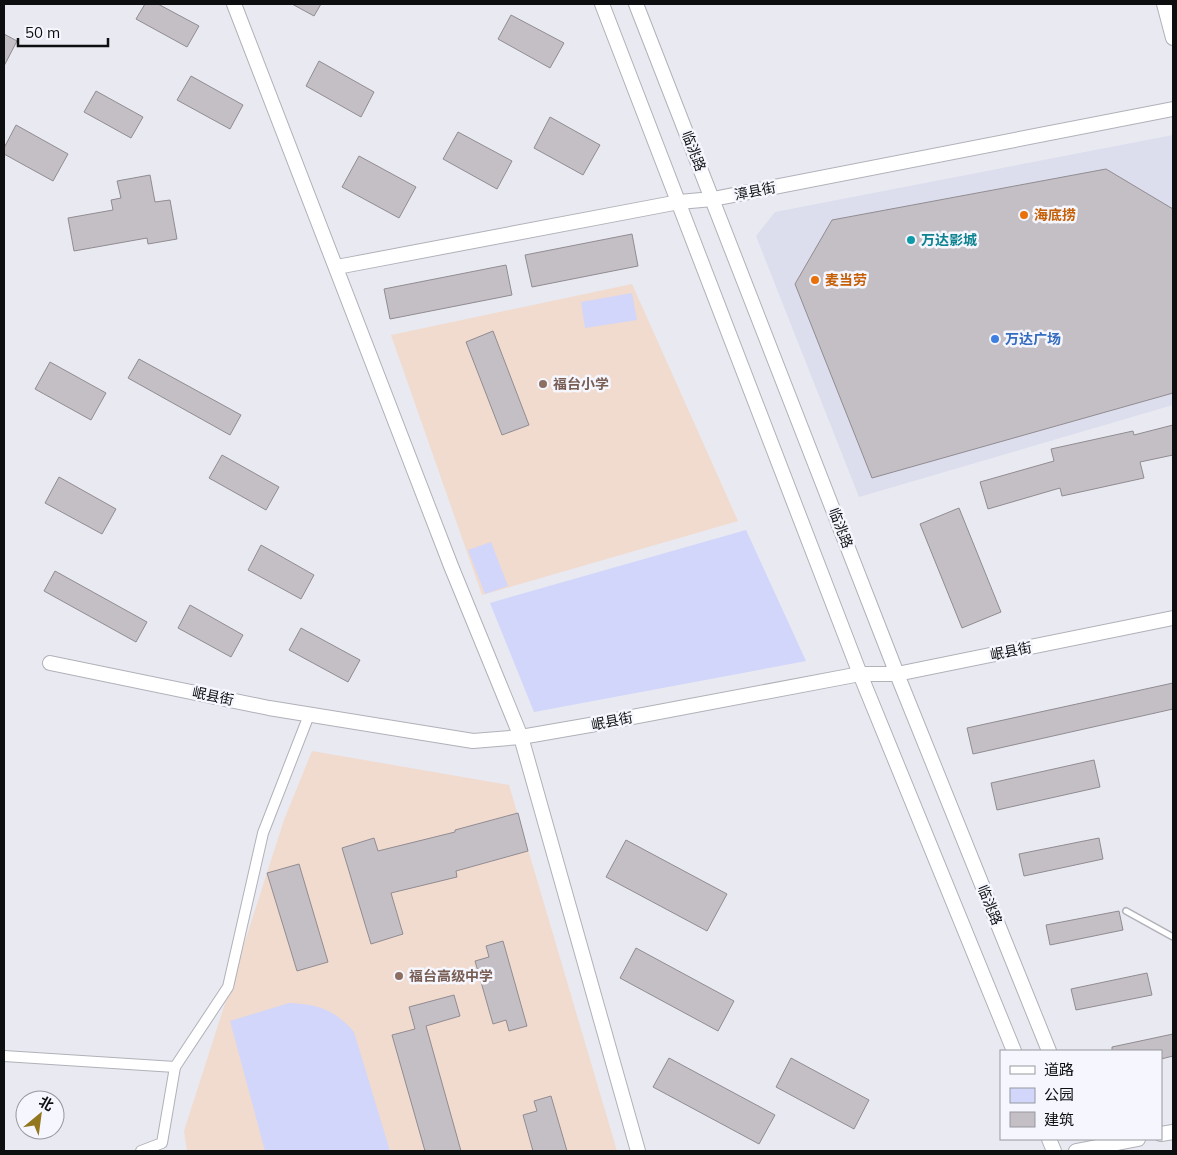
<svg xmlns="http://www.w3.org/2000/svg" width="1177" height="1155" font-family="Mulish,'Noto Sans SC',sans-serif">
<style>
.built{fill:#dcdeed}
.education{fill:#f1dbce}
.green{fill:#d1d6fa}
.building{fill:#c4bfc5;stroke:#918c92}
.lines{fill:none;stroke-linecap:round;stroke-linejoin:round}
.lane-casing{stroke:#b0b1b9;stroke-width:8}
.street-casing{stroke:#b0b1b9;stroke-width:12}
.secondary-casing{stroke:#b0b1b9;stroke-width:16}
.lane{stroke:#fff;stroke-width:5}
.street{stroke:#fff;stroke-width:10}
.secondary{stroke:#fff;stroke-width:14}
.food-dot{fill:#e8710a;stroke:#f5f6fe;stroke-width:2}
.culture-dot{fill:#0f9aa8;stroke:#f5f6fe;stroke-width:2}
.shop-dot{fill:#3f7fe0;stroke:#f5f6fe;stroke-width:2}
.education-dot{fill:#8d6e63;stroke:#f5f6fe;stroke-width:2}
.labels{text-anchor:middle;stroke-width:5;stroke-linejoin:round;paint-order:stroke}
.street-label{font-size:14px;fill:#0d0e10;stroke:#f5f6fe}
.food-label{font-size:14px;font-weight:bold;fill:#c56008;stroke:#f5f6fe;text-anchor:start}
.culture-label{font-size:14px;font-weight:bold;fill:#0d838f;stroke:#f5f6fe;text-anchor:start}
.shop-label{font-size:14px;font-weight:bold;fill:#366cbe;stroke:#f5f6fe;text-anchor:start}
.education-label{font-size:14px;font-weight:bold;fill:#785e54;stroke:#f5f6fe;text-anchor:start}
</style>
<rect width="100%" height="100%" fill="#e8e9f1"/>
<polygon class="built" points="1173,135 1173,405 859,497 756,236 775,212"/>
<g class="education">
<polygon points="632,284 738,521 482,595 391,335"/>
<polygon points="312,751 509,785 617,1151 187,1151 184,1131 284,820"/>
</g>
<g class="green">
<polygon points="632,293 637,320 585,328 581,302"/>
<polygon points="746,530 806,661 534,712 490,603"/>
<polygon points="491,542 508,586 485,594 468,550"/>
<path d="M289,1003c29,1 46,7 65,29l36,119h-125l-35,-130z"/>
</g>
<g class="building">
<polygon points="145,4 158,4 199,26 187,47 136,19"/>
<polygon points="292,4 321,4 314,16"/>
<polygon points="511,15 564,43 550,68 498,39"/>
<polygon points="4,34 17,41 4,66"/>
<polygon points="319,61 374,92 361,117 306,86"/>
<polygon points="191,76 243,105 230,129 177,100"/>
<polygon points="96,91 143,117 131,138 84,112"/>
<polygon points="550,117 600,145 583,175 534,148"/>
<polygon points="16,125 68,154 53,181 4,154 4,148"/>
<polygon points="458,132 512,161 497,189 443,159"/>
<polygon points="359,156 416,187 399,218 342,187"/>
<polygon points="1106,169 1173,209 1173,393 872,478 795,284 832,220"/>
<polygon points="150,175 155,202 170,200 177,239 148,244 147,238 74,251 68,218 113,210 111,200 121,198 117,181"/>
<polygon points="632,234 638,266 532,287 525,255"/>
<polygon points="506,265 512,295 390,319 384,289"/>
<polygon points="493,331 529,425 502,435 466,342"/>
<polygon points="139,359 241,415 230,435 128,378"/>
<polygon points="50,362 106,393 91,420 35,389"/>
<polygon points="1173,425 1173,455 1140,462 1144,478 1062,496 1060,488 988,509 980,482 1054,461 1051,449 1133,431 1134,435"/>
<polygon points="222,455 279,487 266,510 209,478"/>
<polygon points="59,477 116,509 102,534 45,503"/>
<polygon points="959,508 1001,612 962,628 920,524"/>
<polygon points="261,545 314,575 301,599 248,570"/>
<polygon points="55,571 147,622 136,642 44,591"/>
<polygon points="190,605 243,635 231,657 178,628"/>
<polygon points="301,628 360,660 348,682 289,650"/>
<polygon points="1173,683 1173,709 973,754 967,728"/>
<polygon points="1094,760 1100,787 997,810 991,783"/>
<polygon points="518,813 528,851 456,871 457,877 391,893 403,934 371,944 342,848 374,838 378,851 455,832 455,830"/>
<polygon points="1099,838 1103,859 1024,876 1019,854"/>
<polygon points="626,840 727,894 707,931 606,877"/>
<polygon points="299,864 328,962 297,971 267,873"/>
<polygon points="1119,911 1123,930 1050,945 1046,925"/>
<polygon points="503,941 527,1026 509,1031 506,1020 493,1024 475,961 489,957 486,946"/>
<polygon points="636,948 734,1001 718,1031 620,978"/>
<polygon points="1147,973 1152,995 1076,1010 1071,989"/>
<polygon points="454,995 460,1016 426,1026 461,1151 425,1151 392,1035 415,1029 409,1007"/>
<polygon points="1173,1034 1173,1056 1161,1059 1161,1051 1112,1051 1112,1047"/>
<polygon points="669,1058 775,1115 759,1144 653,1087"/>
<polygon points="791,1058 869,1100 854,1129 776,1087"/>
<polygon points="551,1096 567,1151 533,1151 523,1115 537,1111 534,1101"/>
</g>
<g class="lines">
<g class="lane-casing">
<polyline id="lane" points="1126,911 1173,937"/>
</g>
<g class="street-casing">
<g id="street">
<polyline points="4,1056 175,1067"/>
<polyline points="141,1151 162,1143 175,1067 228,987 263,833 309,715"/>
</g>
</g>
<g class="secondary-casing">
<g id="secondary">
<polyline points="234,4 451,566 521,737 638,1151"/>
<polyline points="602,4 860,674 1014,1051"/>
<polyline points="636,4 897,674 1049,1051"/>
<polyline points="1164,4 1173,38"/>
<polyline points="337,267 679,202 713,199 1173,109"/>
<polyline points="50,663 269,708 473,741 521,737 590,725 860,674 897,674 1173,618"/>
<polyline points="1161,1134 1173,1132"/>
<polyline points="1049,1139 1054,1151"/>
<polyline points="1076,1151 1138,1139"/>
</g>
</g>
<use href="#lane" class="lane"/>
<use href="#street" class="street"/>
<use href="#secondary" class="secondary"/>
</g>
<g class="food-dot">
<circle cx="1024" cy="215" r="5"/>
<circle cx="815" cy="280" r="5"/>
</g>
<circle class="culture-dot" cx="911" cy="240" r="5"/>
<circle class="shop-dot" cx="995" cy="339" r="5"/>
<g class="education-dot">
<circle cx="543" cy="384" r="5"/>
<circle cx="399" cy="976" r="5"/>
</g>
<g class="labels">
<g class="street-label">
<text transform="translate(694 151) rotate(69)" y="5">临洮路</text>
<text transform="translate(755 191) rotate(-11)" y="5">漳县街</text>
<text transform="translate(841 528) rotate(69)" y="5">临洮路</text>
<text transform="translate(1011 651) rotate(-11)" y="5">岷县街</text>
<text transform="translate(213 696) rotate(12)" y="5">岷县街</text>
<text transform="translate(612 721) rotate(-11)" y="5">岷县街</text>
<text transform="translate(990 905) rotate(68)" y="5">临洮路</text>
</g>
<g class="food-label">
<text x="1034" y="220">海底捞</text>
<text x="825" y="285">麦当劳</text>
</g>
<g class="culture-label">
<text x="921" y="245">万达影城</text>
</g>
<g class="shop-label">
<text x="1005" y="344">万达广场</text>
</g>
<g class="education-label">
<text x="553" y="389">福台小学</text>
<text x="409" y="981">福台高级中学</text>
</g>
</g>
<rect width="1177" height="1155" fill="none" stroke="#0d0e10" stroke-width="10"/>
<rect x="1000" y="1050" width="162" height="90" fill="#f5f6fe" stroke="#98999f"/>
<rect x="1010" y="1066" width="25" height="8" fill="#ffffff" stroke="#98999f"/>
<text x="1044" y="1075" font-size="15" fill="#0d0e10">道路</text>
<rect x="1010" y="1088" width="25" height="15" fill="#d1d6fa" stroke="#98999f"/>
<text x="1044" y="1100" font-size="15" fill="#0d0e10">公园</text>
<rect x="1010" y="1112" width="25" height="15" fill="#c4bfc5" stroke="#98999f"/>
<text x="1044" y="1125" font-size="15" fill="#0d0e10">建筑</text>
<g transform="translate(40 1115) rotate(29)"><circle r="24" fill="#f5f6fe" stroke="#98999f"/>
<path d="M0-4L9 19L0 12L-9 19Z" fill="#93771e"/>
<text y="-8" font-size="14" font-weight="bold" text-anchor="middle" fill="#0d0e10">北</text>
</g>
<path d="M18 38v8h90v-8" fill="none" stroke="#0d0e10" stroke-width="2.5"/>
<text x="25" y="38" font-size="15" fill="#0d0e10" stroke="#f5f6fe" stroke-width="4" paint-order="stroke">50 m</text>
</svg>
